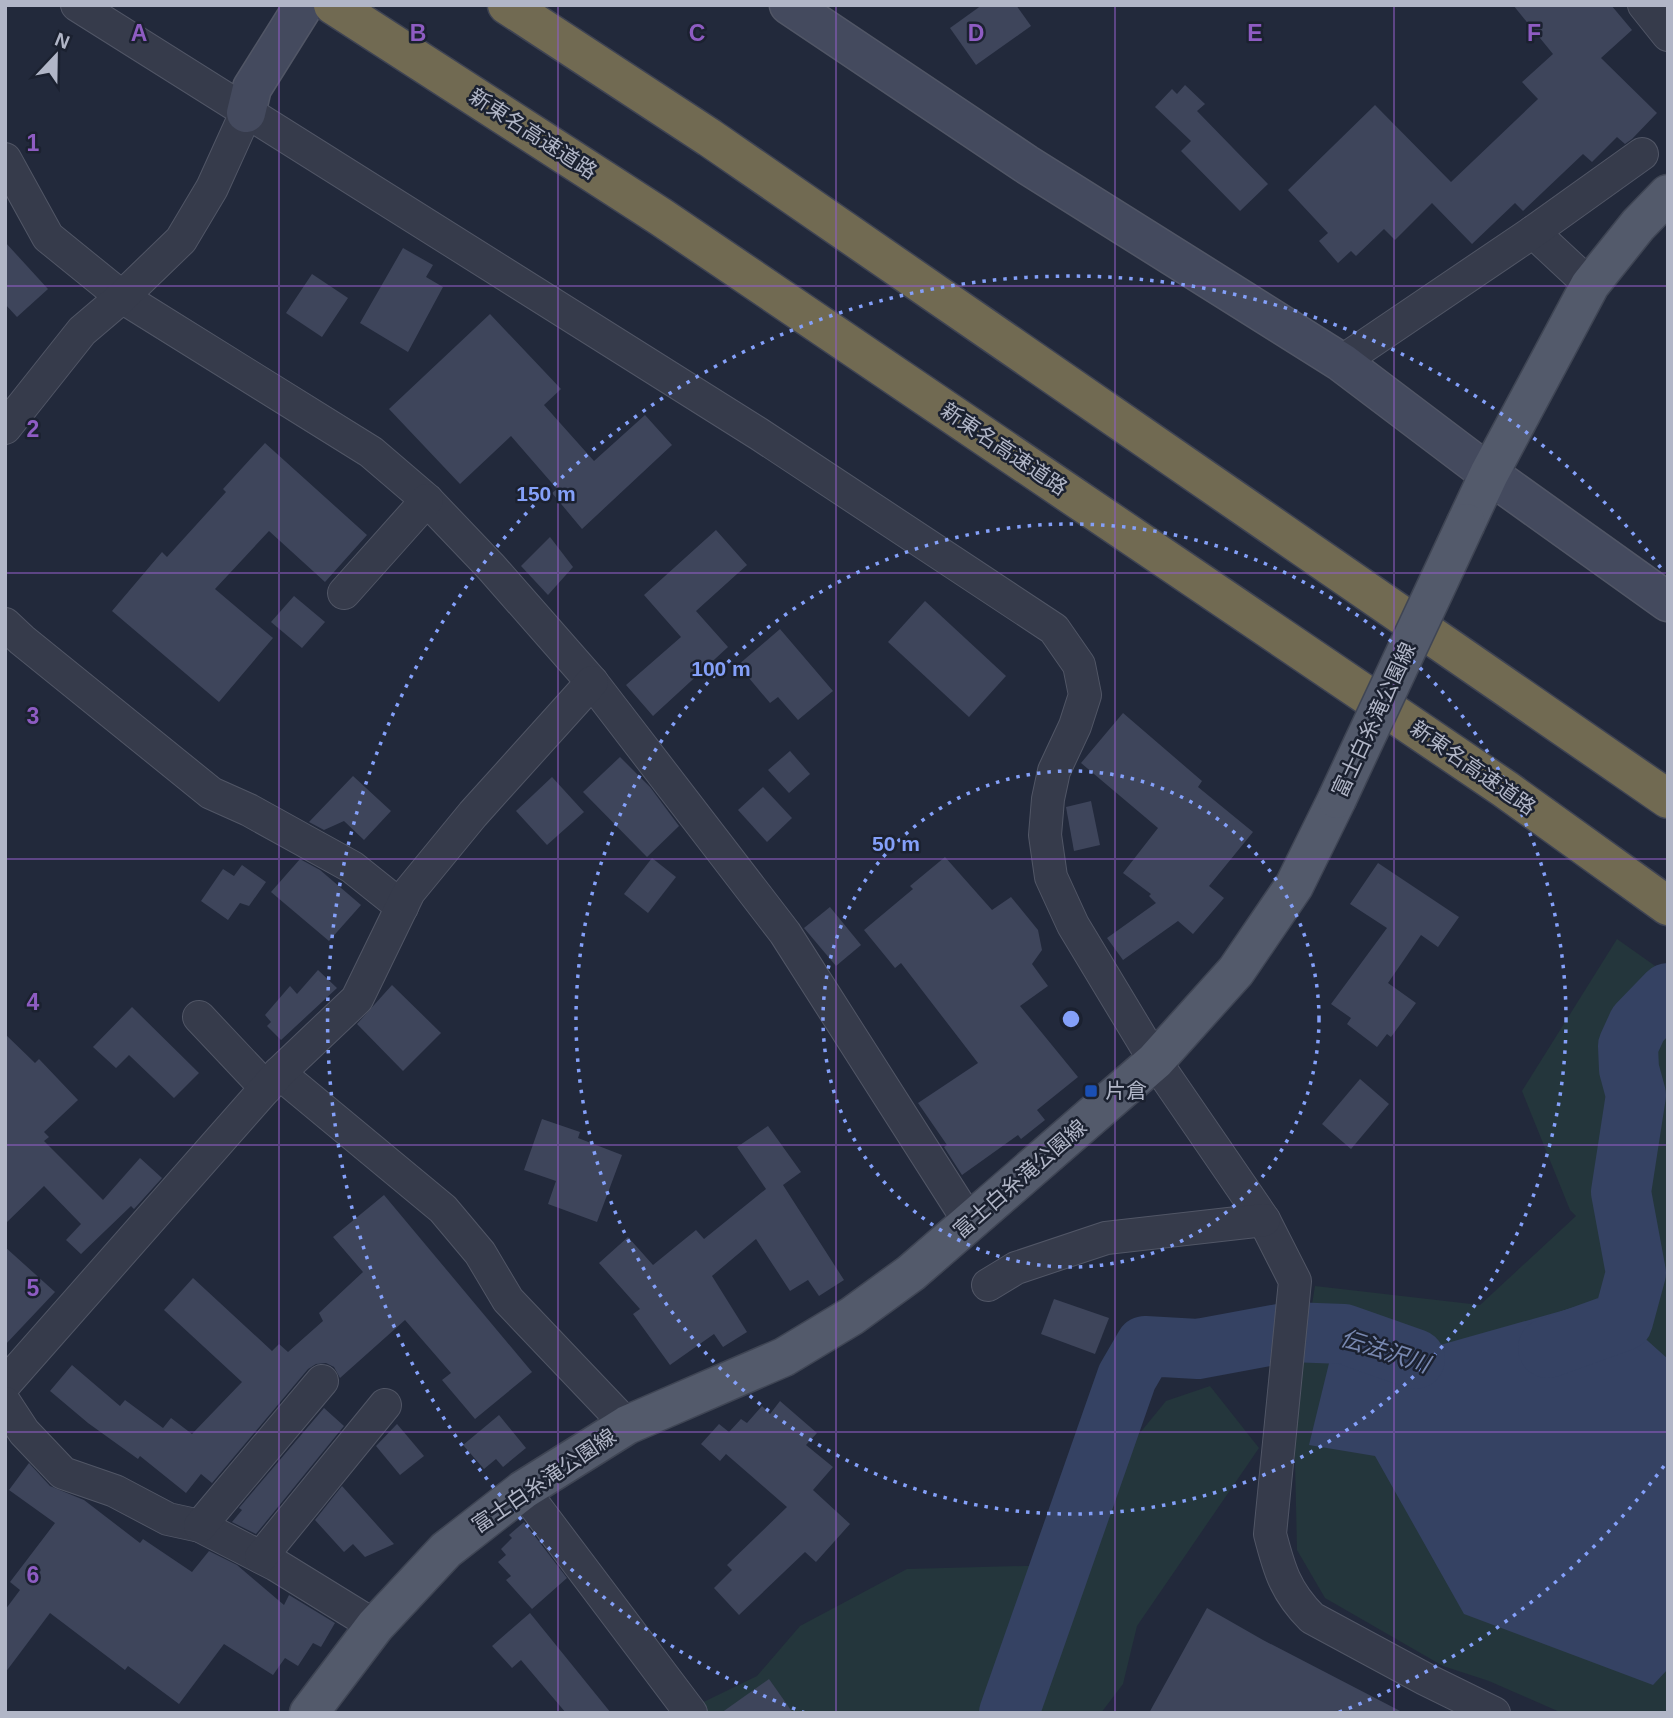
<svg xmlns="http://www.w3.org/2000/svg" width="1673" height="1718" font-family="Helvetica,'Noto Sans JP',sans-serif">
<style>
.green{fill:#24363c}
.water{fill:#354263}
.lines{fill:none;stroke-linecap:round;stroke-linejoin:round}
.river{stroke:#354263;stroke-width:60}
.building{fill:#3e455b}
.street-casing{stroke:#515666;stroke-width:34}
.secondary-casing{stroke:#515666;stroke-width:41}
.primary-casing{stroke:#3f4554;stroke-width:41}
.highway-casing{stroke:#3e4353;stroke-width:41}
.street{stroke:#363b4b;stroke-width:32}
.secondary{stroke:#444a5e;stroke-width:38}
.primary{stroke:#535a6b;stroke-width:38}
.highway{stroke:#716a52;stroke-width:38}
.primary-bridge-casing{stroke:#3f4554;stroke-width:41;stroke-linecap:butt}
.primary-bridge{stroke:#535a6b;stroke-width:38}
.grid{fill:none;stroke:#8e5cc2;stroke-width:2;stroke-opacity:0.55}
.ring{fill:none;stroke:#84a0f9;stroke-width:3.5;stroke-dasharray:3.5 7}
.transit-dot{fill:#1a4fb4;stroke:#1b2130;stroke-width:2.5}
.labels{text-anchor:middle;stroke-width:5;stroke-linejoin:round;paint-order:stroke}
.street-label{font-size:21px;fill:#b1b6c7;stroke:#1b2130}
.poi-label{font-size:21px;fill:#b1b6c7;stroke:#1b2130;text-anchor:start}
.water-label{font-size:23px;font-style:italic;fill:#7888b0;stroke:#1b2130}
.grid-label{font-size:23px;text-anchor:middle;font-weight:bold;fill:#8e5cc2;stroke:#1b2130;stroke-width:5;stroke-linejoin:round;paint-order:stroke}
.centre{fill:#84a0f9;stroke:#1b2130;stroke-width:3.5}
.ring-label{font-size:21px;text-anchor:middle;font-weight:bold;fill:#84a0f9;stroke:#1b2130;stroke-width:5;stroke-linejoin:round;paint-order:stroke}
</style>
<rect width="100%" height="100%" fill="#22293b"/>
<g class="green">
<polygon points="1617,939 1668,975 1668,1713 1562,1713 1489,1681 1443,1666 1325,1598 1297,1550 1294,1416 1315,1286 1480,1305 1576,1216 1570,1210 1522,1091"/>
<polygon points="1210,1386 1259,1448 1137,1626 1123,1684 1101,1713 681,1713 757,1676 800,1626 907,1569 1060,1565 1081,1505 1166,1401"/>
</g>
<polygon class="water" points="1593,1302 1620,1316 1668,1359 1668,1669 1653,1685 1464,1614 1375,1456 1309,1445 1342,1310 1433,1347"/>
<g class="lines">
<g class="river">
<polyline points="1548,1348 1623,1321 1636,1273 1621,1192 1636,1095 1629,1069 1628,1046 1638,1024 1668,993"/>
<polyline points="1009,1713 1127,1377 1145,1346 1198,1349 1290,1332 1344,1334 1415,1359"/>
</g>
</g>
<g class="building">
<polygon points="982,5 1016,5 1031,26 976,65 950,28"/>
<polygon points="1513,5 1611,5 1632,30 1601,58 1657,113 1632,139 1625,144 1617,137 1592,162 1583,154 1523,211 1515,203 1472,244 1432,203 1395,240 1384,229 1356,256 1351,251 1338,263 1319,241 1328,233 1288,190 1375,105 1451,182 1538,99 1522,82 1553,54"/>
<polygon points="1185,85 1205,104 1197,111 1268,184 1240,211 1181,151 1191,141 1155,107 1172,89 1177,94"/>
<polygon points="5,242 48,289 17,317 5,304"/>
<polygon points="403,248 433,265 426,277 443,287 408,352 360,323"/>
<polygon points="312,274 348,298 322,337 286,313"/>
<polygon points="490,314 561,389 544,405 594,461 645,415 672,445 582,529 552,493 557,489 511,436 460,484 389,409"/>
<polygon points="265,443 367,535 325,582 269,531 215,589 273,638 219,702 112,611 162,552 167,557 226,492 223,489"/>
<polygon points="716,530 747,565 696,611 728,647 653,716 626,685 681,637 644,595"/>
<polygon points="550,537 573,567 548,595 521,566"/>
<polygon points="294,596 325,622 302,648 271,622"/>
<polygon points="925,601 1006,676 969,717 888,642"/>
<polygon points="780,629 833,691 798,720 778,697 770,703 738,665"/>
<polygon points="1123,713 1202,781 1198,787 1253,832 1209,886 1224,898 1193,934 1178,921 1123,960 1107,938 1156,903 1149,896 1151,894 1123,873 1158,828 1081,763"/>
<polygon points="790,751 810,774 789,793 768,770"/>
<polygon points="620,757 650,787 679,826 647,857 583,792"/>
<polygon points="353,776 391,811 364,840 344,821 324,830 309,822"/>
<polygon points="552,777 584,812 547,845 516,811"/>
<polygon points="763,787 792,818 767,842 738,810"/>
<polygon points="1091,801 1100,845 1074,851 1066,807"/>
<polygon points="945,857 992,910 1011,897 1038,930 1042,950 1032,964 1048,986 1020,1006 1078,1077 1037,1110 1045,1120 1021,1139 1018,1135 962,1175 944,1147 947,1145 918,1103 978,1063 901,963 895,968 864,930 913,889 910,886"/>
<polygon points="652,858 676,877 648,913 624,894"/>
<polygon points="300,859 320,870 361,905 329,941 271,892"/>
<polygon points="1378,863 1459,917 1438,947 1421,935 1388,983 1416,1003 1391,1037 1387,1034 1377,1047 1347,1024 1351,1018 1331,1004 1387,928 1350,904"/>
<polygon points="242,865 266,882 249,906 240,903 228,920 201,901 223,869 234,876"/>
<polygon points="830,907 861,945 836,966 804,928"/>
<polygon points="318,970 337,988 281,1040 267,1026 271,1022 265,1015 290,986 297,994"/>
<polygon points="392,985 441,1033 403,1071 357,1024"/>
<polygon points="132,1007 199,1073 174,1098 129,1055 116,1068 93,1047"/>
<polygon points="5,1034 35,1063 39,1059 78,1100 44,1132 49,1137 44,1141 103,1200 140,1158 162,1178 134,1209 131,1206 81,1254 66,1240 81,1224 44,1186 5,1224"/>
<polygon points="1360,1079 1389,1104 1351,1149 1322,1124"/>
<polygon points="542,1119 580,1132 578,1138 622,1155 597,1222 548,1204 556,1181 524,1170"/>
<polygon points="768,1126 801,1172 783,1185 844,1280 819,1296 808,1280 790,1291 756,1239 712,1276 747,1332 723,1347 714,1334 670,1365 633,1314 640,1309 599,1263 628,1237 653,1265 696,1230 704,1239 766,1189 737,1147"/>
<polygon points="384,1195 532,1372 475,1419 442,1380 451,1373 405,1320 340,1378 334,1367 326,1363 316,1364 308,1369 212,1483 201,1474 186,1493 140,1456 138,1459 88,1423 50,1391 72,1365 120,1406 125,1400 163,1428 171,1418 192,1434 242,1382 164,1310 193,1278 272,1351 279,1344 288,1352 323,1321 319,1313 363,1272 333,1237"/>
<polygon points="5,1247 55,1292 5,1345"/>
<polygon points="1054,1299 1109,1318 1095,1354 1041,1334"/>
<polygon points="780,1401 817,1433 806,1445 833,1467 813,1490 850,1524 816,1562 805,1552 739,1615 714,1588 732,1570 727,1565 787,1507 726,1454 720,1461 701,1444 719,1424 729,1432 741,1419 747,1423 762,1406 770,1414"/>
<polygon points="324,1408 344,1426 256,1534 232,1522 242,1510 239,1508"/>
<polygon points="499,1415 526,1448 503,1467 496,1459 484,1469 463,1445"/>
<polygon points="397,1424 424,1456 400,1475 376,1446"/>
<polygon points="29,1463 50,1486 84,1500 140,1543 143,1539 192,1572 209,1551 237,1565 284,1605 289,1595 335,1623 321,1647 313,1643 298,1666 285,1658 273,1675 224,1644 179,1704 128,1666 125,1670 50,1613 5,1673 5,1610 20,1590 10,1582 55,1523 9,1490"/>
<polygon points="342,1486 394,1544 365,1557 353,1544 344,1552 315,1520"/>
<polygon points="524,1522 567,1578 532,1609 506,1580 511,1576 498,1562 506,1555 501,1549 512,1538 509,1535"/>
<polygon points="1207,1608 1263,1640 1404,1713 1149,1713"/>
<polygon points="530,1613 611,1713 566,1713 521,1660 512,1668 492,1646"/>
<polygon points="769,1679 793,1713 721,1713"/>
</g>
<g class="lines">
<g class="street-casing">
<g id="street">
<path d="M77,5l682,429 295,195 25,36 6,30 -10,31 -21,45 -6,28 -3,36 6,42 22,48 82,136 109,159 31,61 -25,253c9,35 15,57 42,84l113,61 69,34"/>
<polyline points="1644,5 1668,35"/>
<polyline points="5,159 48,237 122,297 371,452 427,500 491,567 592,682 785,933 970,1223"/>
<polyline points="1533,232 1590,285"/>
<polyline points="1341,362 1533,232 1642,154"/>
<polyline points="5,428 82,331 122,297 181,240 212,188 246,113"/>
<polyline points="344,593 427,500"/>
<polyline points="5,624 22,640 211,793 249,810 352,867 402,907"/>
<polyline points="199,1017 266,1088"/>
<polyline points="279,1073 443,1209 480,1253 508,1300 627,1425"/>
<polyline points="988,1285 1016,1268 1106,1238 1264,1220"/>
<polyline points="5,1384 279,1073 357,999 409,892 473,814 592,682"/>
<polyline points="5,1403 24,1432 63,1473 115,1491 168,1519 200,1526 276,1565 375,1626"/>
<polyline points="523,1490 691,1713"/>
<polyline points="200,1526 322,1381"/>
<polyline points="261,1557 385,1405"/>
</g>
</g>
<g class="secondary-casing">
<g id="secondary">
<polyline points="789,5 1026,164 1341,362 1489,474 1668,602"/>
<polyline points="246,113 252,88 304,5"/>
</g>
</g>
<g class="primary-casing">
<g id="primary">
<polyline points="1466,523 1489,474 1590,285 1638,225 1668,194"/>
<polyline points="309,1713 375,1626 446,1550 523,1490 627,1425 784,1357 852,1316 911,1273 1155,1061 1236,971 1294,886 1337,799"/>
</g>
</g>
<g class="highway-casing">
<g id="highway">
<polyline points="333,5 661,217 1505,789 1668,906"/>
<polyline points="507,5 710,138 1668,799"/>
</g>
</g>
<use href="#street" class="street"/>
<use href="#secondary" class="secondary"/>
<use href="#primary" class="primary"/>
<use href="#highway" class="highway"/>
<g class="primary-bridge-casing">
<polyline id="primary-bridge" points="1337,799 1466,523"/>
</g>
<use href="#primary-bridge" class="primary-bridge"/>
</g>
<path class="grid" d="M279,5v1708M558,5v1708M836,5v1708M1115,5v1708M1394,5v1708M5,286h1663M5,573h1663M5,859h1663M5,1145h1663M5,1432h1663"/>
<g class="ring">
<circle cx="1071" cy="1019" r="248"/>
<circle cx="1071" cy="1019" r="495"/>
<path d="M1664 1466A743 743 0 0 1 1337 1713M805 1713A743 743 0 1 1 1664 572"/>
</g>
<rect class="transit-dot" x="1084" y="1084" width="14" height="14" rx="3.5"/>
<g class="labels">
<g class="street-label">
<text transform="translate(533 134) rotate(33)" y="7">新東名高速道路</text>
<text transform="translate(1004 449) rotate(34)" y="7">新東名高速道路</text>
<text transform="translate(1374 720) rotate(-65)" y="7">富士白糸滝公園線</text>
<text transform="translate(1473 768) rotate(35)" y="7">新東名高速道路</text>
<text transform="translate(1020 1179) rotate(-41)" y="7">富士白糸滝公園線</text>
<text transform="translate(544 1481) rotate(-34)" y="7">富士白糸滝公園線</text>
</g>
<g class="poi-label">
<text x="1105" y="1098">片倉</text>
</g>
<g class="water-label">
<text transform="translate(1385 1351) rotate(18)" y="8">伝法沢川</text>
</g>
</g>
<g class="grid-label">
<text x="139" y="41">A</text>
<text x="418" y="41">B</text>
<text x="697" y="41">C</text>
<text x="976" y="41">D</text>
<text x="1255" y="41">E</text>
<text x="1534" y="41">F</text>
<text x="33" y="151">1</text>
<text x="33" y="437">2</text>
<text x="33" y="724">3</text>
<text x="33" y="1010">4</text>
<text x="33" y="1296">5</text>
<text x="33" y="1583">6</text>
</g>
<circle cx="1071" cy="1019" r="10" class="centre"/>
<g class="ring-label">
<text x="546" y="501">150 m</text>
<text x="721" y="676">100 m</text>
<text x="896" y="851">50 m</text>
</g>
<rect width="1673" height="1718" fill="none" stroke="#b1b6c7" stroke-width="14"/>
<g transform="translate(56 56) rotate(22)" stroke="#1b2130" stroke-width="5" paint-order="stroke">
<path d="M0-5L12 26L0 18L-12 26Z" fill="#b1b6c7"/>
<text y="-10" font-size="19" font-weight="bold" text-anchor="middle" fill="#b1b6c7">N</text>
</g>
</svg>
